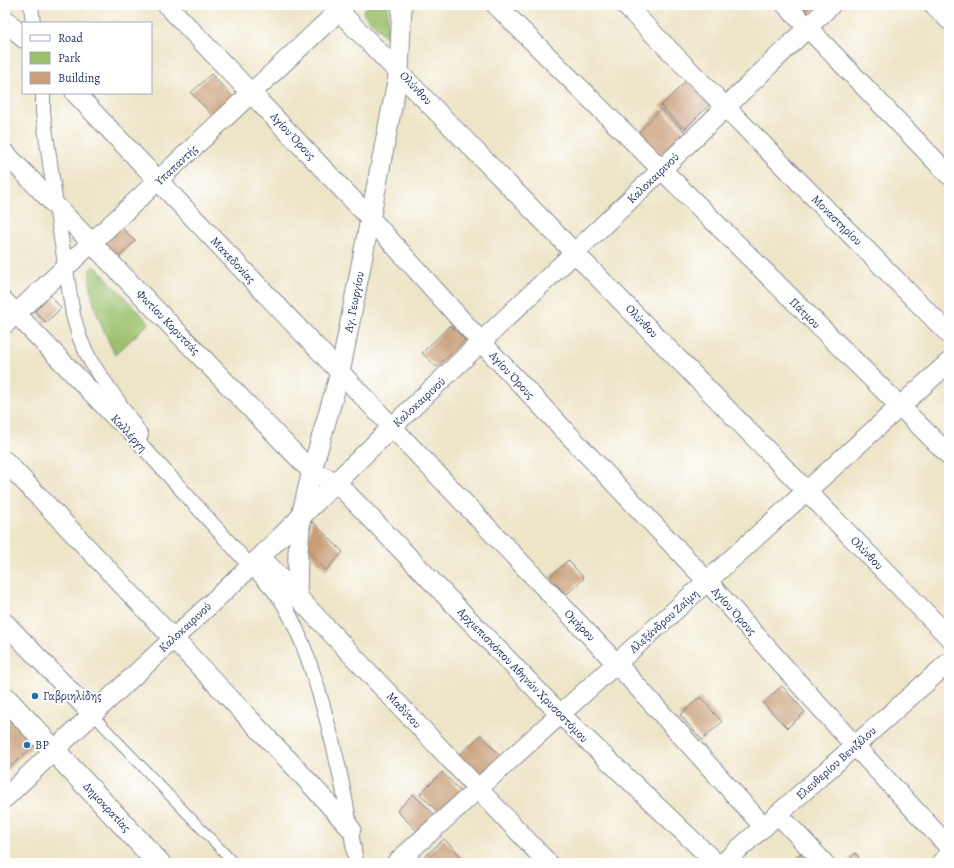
<svg xmlns="http://www.w3.org/2000/svg" width="954" height="868" font-family="Alegreya,serif">
<style>
.green{fill:#9ac06b;stroke:#5a7864}
.building{fill:#c99f79}
.lines{fill:none;stroke-linecap:round;stroke-linejoin:round}
.service-casing{stroke:#848a93;stroke-width:11}
.pedestrian-casing{stroke:#848a93;stroke-width:16}
.minor-casing{stroke:#848a93;stroke-width:21}
.secondary-casing{stroke:#848a93;stroke-width:24}
.service{stroke:#fff;stroke-width:9}
.pedestrian{stroke:#fff;stroke-width:14}
.minor{stroke:#fff;stroke-width:19}
.secondary{stroke:#fff;stroke-width:22}
.poi-dot{fill:#1f6fb2;stroke:#fff;stroke-width:1.5}
.labels{text-anchor:middle;stroke-width:4;stroke-linejoin:round;paint-order:stroke}
.street-label{font-size:12px;fill:#1b2f5e;stroke:#fff}
.poi-label{font-size:12px;fill:#1b2f5e;stroke:#fff;text-anchor:start}
</style>
<rect width="100%" height="100%" fill="#fff"/>
<filter id="ink" filterUnits="userSpaceOnUse"><feTurbulence type="fractalNoise" baseFrequency=".025" numOctaves="2"/><feDisplacementMap in="SourceGraphic" scale="8" xChannelSelector="R" yChannelSelector="G"/><feConvolveMatrix kernelMatrix="1 2 1 2 8 2 1 2 1" color-interpolation-filters="sRGB"/></filter>
<filter id="wash" filterUnits="userSpaceOnUse"><feTurbulence type="fractalNoise" baseFrequency=".012" numOctaves="4" result="noise"/><feDisplacementMap in="SourceGraphic" scale="16" xChannelSelector="R" yChannelSelector="G"/><feGaussianBlur stdDeviation="0.9" result="paint"/><feColorMatrix in="noise" values="0 0 0 0 0 0 0 0 0 0 0 0 0 0 0 0 0 1.4 0 .05"/><feComposite in="paint" operator="in"/></filter>
<g filter="url(#wash)">
<rect width="100%" height="100%" fill="#eee5c8"/>
<g class="green">
<polygon points="369,5 388,5 387,37 385,36 364,14 363,10"/>
<path d="M93,266l3,1 53,56 -34,32c-13,-28 -27,-55 -25,-86z"/>
</g>
<g id="blocks">
<g class="building">
<polygon points="801,5 818,5 809,14"/>
<polygon points="211,74 236,100 216,119 191,93"/>
<polygon points="687,80 711,103 685,129 661,106"/>
<polygon points="661,109 685,132 659,159 636,135"/>
<polygon points="122,228 135,241 118,258 104,245"/>
<polygon points="50,295 61,308 46,323 35,311"/>
<polygon points="450,325 465,340 437,367 422,353"/>
<polygon points="312,521 343,552 326,570 306,549"/>
<polygon points="568,560 584,578 566,595 550,577"/>
<polygon points="782,686 805,712 787,728 763,703"/>
<polygon points="700,697 722,722 702,740 680,715"/>
<polygon points="5,710 36,743 5,772"/>
<polygon points="481,735 503,759 480,780 458,756"/>
<polygon points="442,772 461,792 439,813 420,794"/>
<polygon points="413,794 435,815 418,832 397,811"/>
<polygon points="444,839 463,858 458,863 418,863"/>
<polygon points="805,849 809,857 803,863 791,863"/>
<polygon points="855,853 858,856 859,863 846,863"/>
</g>
</g>
</g>
<g filter="url(#ink)">
<use href="#blocks" fill-opacity="0" stroke="#848a93" stroke-width="1"/>
<g class="lines">
<g class="service-casing">
<polyline id="service" points="92,714 234,863"/>
</g>
<g class="pedestrian-casing">
<g id="pedestrian">
<polyline points="31,5 33,23"/>
<polyline points="43,93 43,113 56,206 73,315 80,339 91,362 141,435"/>
<path d="M118,420c42,45 83,91 124,137 15,17 35,33 45,53 13,24 22,50 30,76 18,58 30,116 39,177"/>
</g>
</g>
<g class="minor-casing">
<g id="minor">
<polyline points="167,5 370,218 481,342 707,581 855,746 949,847"/>
<polyline points="333,5 949,637"/>
<polyline points="496,5 949,455"/>
<polyline points="625,5 949,334"/>
<polyline points="786,5 949,175"/>
<polyline points="934,5 949,20"/>
<polyline points="5,19 23,38"/>
<polyline points="75,93 616,663 764,827"/>
<polyline points="5,153 312,472 336,482 560,714 716,863"/>
<polyline points="5,302 118,420"/>
<polyline points="5,324 345,5"/>
<polyline points="5,461 294,766 351,829"/>
<polyline points="261,557 305,605 548,863"/>
<polyline points="297,597 298,552 301,516 314,463 340,373 399,71 402,5"/>
<polyline points="5,623 92,714"/>
<polyline points="5,798 64,741 250,567 391,428 661,170 831,5"/>
<polyline points="778,814 824,863"/>
<polyline points="396,863 949,362"/>
<polyline points="723,863 949,662"/>
<polyline points="941,863 949,855"/>
</g>
</g>
<g class="secondary-casing">
<polyline id="secondary" points="5,698 159,863"/>
</g>
<use href="#service" class="service"/>
<use href="#pedestrian" class="pedestrian"/>
<use href="#minor" class="minor"/>
<use href="#secondary" class="secondary"/>
</g>
</g>
<g class="poi-dot">
<circle cx="35" cy="696" r="4"/>
<circle cx="27" cy="745" r="4"/>
</g>
<g class="labels">
<g class="street-label">
<text transform="translate(416 88) rotate(46)" y="4">Ολύνθου</text>
<text transform="translate(293 136) rotate(47)" y="4">Αγίου Όρους</text>
<text transform="translate(176 165) rotate(-43)" y="4">Υπαπαντής</text>
<text transform="translate(653 178) rotate(-44)" y="4">Καλοκαιρινού</text>
<text transform="translate(837 220) rotate(45)" y="4">Μοναστηρίου</text>
<text transform="translate(233 260) rotate(47)" y="4">Μακεδονίας</text>
<text transform="translate(354 302) rotate(-79)" y="4">Αγ. Γεωργίου</text>
<text transform="translate(805 313) rotate(45)" y="4">Πάτμου</text>
<text transform="translate(642 321) rotate(46)" y="4">Ολύνθου</text>
<text transform="translate(168 322) rotate(46)" y="4">Φωτίου Κορυτσάς</text>
<text transform="translate(512 375) rotate(47)" y="4">Αγίου Όρους</text>
<text transform="translate(419 402) rotate(-43)" y="4">Καλοκαιρινού</text>
<text transform="translate(129 433) rotate(47)" y="4">Καλλέργη</text>
<text transform="translate(867 553) rotate(46)" y="4">Ολύνθου</text>
<text transform="translate(734 611) rotate(48)" y="4">Αγίου Όρους</text>
<text transform="translate(664 621) rotate(-42)" y="4">Αλεξάνδρου Ζαΐμη</text>
<text transform="translate(580 625) rotate(46)" y="4">Ομήρου</text>
<text transform="translate(185 627) rotate(-43)" y="4">Καλοκαιρινού</text>
<text transform="translate(523 675) rotate(46)" y="4">Αρχιεπισκόπου Αθηνών Χρυσοστόμου</text>
<text transform="translate(404 710) rotate(47)" y="4">Μαδύτου</text>
<text transform="translate(836 763) rotate(-42)" y="4">Ελευθερίου Βενιζέλου</text>
<text transform="translate(107 807) rotate(47)" y="4">Δημοκρατίας</text>
</g>
<g class="poi-label">
<text x="43" y="700">Γαβριηλίδης</text>
<text x="35" y="749">BP</text>
</g>
</g>
<rect width="954" height="868" fill="none" stroke="#fff" stroke-width="20"/>
<rect x="22" y="22" width="130" height="72" fill="#ffffff" stroke="#a4acbf"/>
<rect x="30" y="35" width="20" height="6" fill="#ffffff" stroke="#a4acbf"/>
<text x="58" y="42" font-size="12" fill="#1b2f5e">Road</text>
<rect x="30" y="52" width="20" height="12" fill="#9ac06b" stroke="#a4acbf"/>
<text x="58" y="62" font-size="12" fill="#1b2f5e">Park</text>
<rect x="30" y="72" width="20" height="12" fill="#c99f79" stroke="#a4acbf"/>
<text x="58" y="82" font-size="12" fill="#1b2f5e">Building</text>
</svg>
